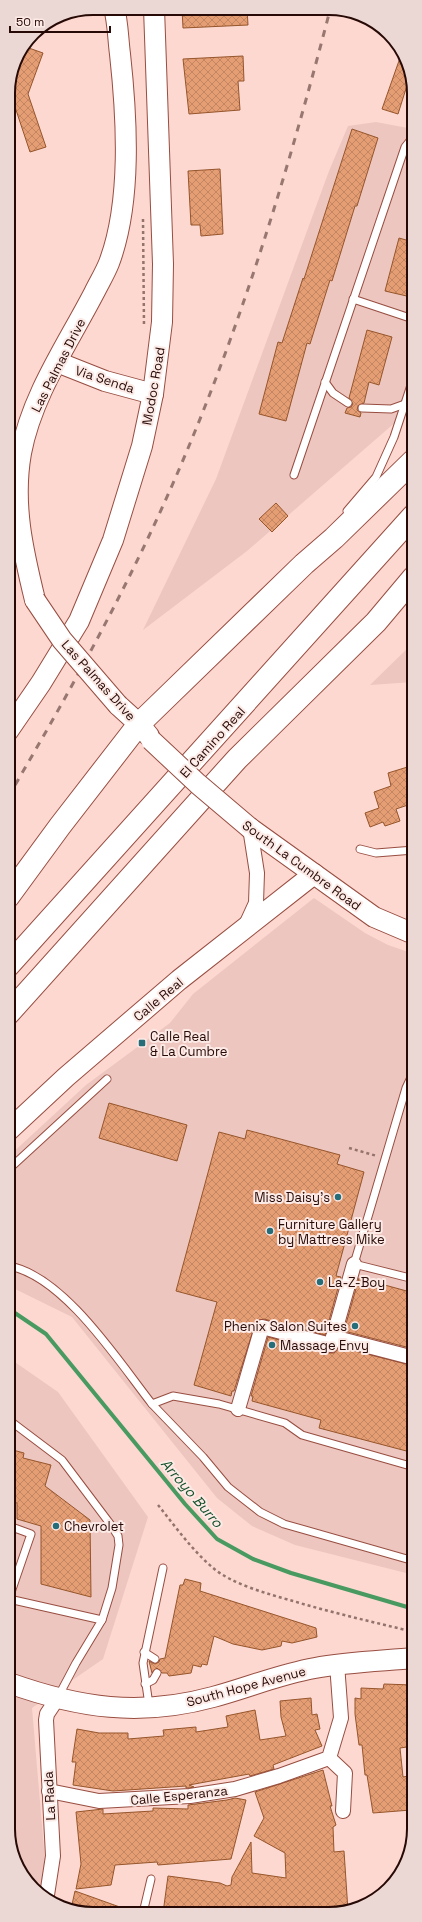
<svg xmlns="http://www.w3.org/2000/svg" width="422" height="1922" font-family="'Space Grotesk',sans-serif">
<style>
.built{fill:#edc6bf}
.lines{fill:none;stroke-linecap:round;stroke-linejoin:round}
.stream{stroke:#489a60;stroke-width:4}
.building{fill:url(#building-cross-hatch);stroke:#96552b}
.lane-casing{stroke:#984d40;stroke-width:9}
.street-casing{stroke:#984d40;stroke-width:16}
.secondary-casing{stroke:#984d40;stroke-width:22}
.highway-casing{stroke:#984d40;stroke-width:24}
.path{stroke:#94736d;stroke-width:2.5;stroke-dasharray:3 3;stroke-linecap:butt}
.lane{stroke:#fff;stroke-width:7}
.street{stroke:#fff;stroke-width:14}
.secondary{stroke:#fff;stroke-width:20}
.highway{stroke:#fff;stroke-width:22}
.rail{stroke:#987771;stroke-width:3;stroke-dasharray:7 7;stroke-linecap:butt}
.secondary-bridge-casing{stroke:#984d40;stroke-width:22;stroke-linecap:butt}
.secondary-bridge{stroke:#fff;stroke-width:20}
.poi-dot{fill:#266d7a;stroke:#fceae6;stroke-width:1.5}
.labels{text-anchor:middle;stroke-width:4;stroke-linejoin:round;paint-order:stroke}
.street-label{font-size:13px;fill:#270905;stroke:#fceae6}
.poi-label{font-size:13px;fill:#270905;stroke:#fceae6;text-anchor:start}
.water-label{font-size:14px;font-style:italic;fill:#104e27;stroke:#fceae6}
.rim{fill:none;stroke:#270905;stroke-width:2}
</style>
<defs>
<pattern id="building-cross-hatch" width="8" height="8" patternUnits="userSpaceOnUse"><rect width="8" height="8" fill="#e59d73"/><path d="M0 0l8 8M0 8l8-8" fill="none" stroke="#c48662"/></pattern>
</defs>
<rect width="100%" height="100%" fill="#fcd8d1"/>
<g class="built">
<polygon points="376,122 413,129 413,407 247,551 143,630 216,479 329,171 348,126"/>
<polygon points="413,643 413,682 370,685"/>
<polygon points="314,898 365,933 388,945 414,954 414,1575 295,1545 252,1526 217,1498 72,1317 9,1286 8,1157 86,1085 170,1023 193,994"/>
<polygon points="9,1358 58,1392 148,1517 103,1659 32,1708 48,1896 29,1885 9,1840"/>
</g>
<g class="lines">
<polyline class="stream" points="9,1309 46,1334 185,1504 217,1539 253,1559 291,1573 414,1609"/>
</g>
<g class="building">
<polygon points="182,9 247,9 248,25 183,28"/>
<polygon points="26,47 43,53 28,94 46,147 30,152 10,92"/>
<polygon points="401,55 410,76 398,114 382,109"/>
<polygon points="243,56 244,81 238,81 240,110 189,114 183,59"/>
<polygon points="352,129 378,138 357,206 355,206 332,281 330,280 310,344 307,343 286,421 259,414 278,342 282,343 303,278 304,279"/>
<polygon points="220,169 223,234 201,236 200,225 191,225 188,171"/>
<polygon points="399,238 413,242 413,286 411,297 385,291"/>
<polygon points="367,330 392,337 379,385 369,382 364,403 358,406 357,410 361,413 360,417 345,413 347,408 351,407 353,404 349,398"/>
<polygon points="276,503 288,516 272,532 259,519"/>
<polygon points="414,765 414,803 396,809 400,821 385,826 383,822 370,827 365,813 379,808 374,792 391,786 388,773"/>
<polygon points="109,1103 187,1125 177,1161 99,1138"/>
<polygon points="247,1130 340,1155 337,1164 364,1172 336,1276 341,1277 325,1335 264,1319 256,1321 234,1391 232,1391 231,1396 194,1385 217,1302 176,1291 219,1132 245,1139"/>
<polygon points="359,1278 414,1293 414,1349 344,1331"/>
<polygon points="268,1337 329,1353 334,1353 339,1347 414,1366 414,1453 319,1428 321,1420 252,1401 253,1396 251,1396"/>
<polygon points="9,1449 24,1453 23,1458 51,1465 45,1486 90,1520 91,1597 41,1584 41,1526 17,1519 17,1503 9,1501"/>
<polygon points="185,1579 201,1583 200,1591 316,1628 317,1637 292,1643 282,1641 281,1646 262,1650 233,1644 214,1636 207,1665 202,1664 201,1667 193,1665 191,1673 169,1676 167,1673 162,1673 157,1668 152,1673 149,1661 155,1664 159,1662 160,1659 165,1658 180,1585 183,1585"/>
<polygon points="384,1684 412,1685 411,1717 414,1717 414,1746 400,1748 403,1777 409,1776 411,1810 373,1813 367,1775 365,1775 362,1745 359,1745 355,1714 355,1698 361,1699 361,1688 383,1689"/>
<polygon points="311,1698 312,1715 317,1714 320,1729 315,1730 322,1746 273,1765 274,1769 250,1776 249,1774 189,1785 194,1787 189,1788 186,1788 186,1786 113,1791 73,1785 76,1762 72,1762 77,1729 99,1733 128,1733 128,1739 164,1736 163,1730 196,1727 196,1732 228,1727 226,1716 255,1710 260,1740 286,1736 281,1717 280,1701"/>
<polygon points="323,1770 332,1806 330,1806 336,1825 333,1827 334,1852 344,1851 348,1911 340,1913 163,1913 168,1876 220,1883 227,1886 231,1885 232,1877 251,1842 252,1873 286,1878 285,1853 254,1836 264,1818 255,1792"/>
<polygon points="235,1798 246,1800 231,1859 158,1865 157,1862 115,1865 111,1885 76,1889 81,1864 76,1812 103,1809 103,1814 153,1811 153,1808 188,1809 188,1805 227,1800"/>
<polygon points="75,1891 131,1911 131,1913 77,1912 71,1909"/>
</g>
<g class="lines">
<g class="lane-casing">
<g id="lane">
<polyline points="353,299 413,319"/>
<polyline points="325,382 333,393 348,403"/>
<polyline points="362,408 391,409 405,404"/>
<polyline points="294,475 405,147 413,137"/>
<polyline points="347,511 376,477 394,437 413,379"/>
<polyline points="360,849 376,853 414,850"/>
<polyline points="414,1071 406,1088 354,1264 414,1279"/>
<polyline points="9,1169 107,1079"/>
<path d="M9,1266c55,10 110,96 143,138l21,-8 46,8 66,19 17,12 112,32"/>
<polyline points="152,1404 203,1457 228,1487 260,1512 284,1524 414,1561"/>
<polyline points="9,1420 62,1460 111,1525 118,1536 119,1545 112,1588 102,1620 76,1663 58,1697"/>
<polyline points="9,1526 31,1534 9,1598"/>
<polyline points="9,1599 102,1620"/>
<polyline points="144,1652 155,1659"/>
<polyline points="145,1684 153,1680 157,1673"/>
<polyline points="149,1705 143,1663 163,1568"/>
<polyline points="143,1913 151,1879"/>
</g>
</g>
<g class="street-casing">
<g id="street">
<polyline points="245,927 256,903 257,873 250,828"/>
<polyline points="333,1337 414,1358"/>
<polyline points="238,1409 262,1327 331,1345 354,1264"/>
<polyline points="329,1758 345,1773 343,1811"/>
<polyline points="49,1791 99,1801 190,1796 235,1789 279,1776 329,1758 341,1718 337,1664"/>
<polyline points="47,1895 53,1856 46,1720 47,1714 57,1699"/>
</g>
</g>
<g class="secondary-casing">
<g id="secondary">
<polyline points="57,362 105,381 153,394"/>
<path d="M35,600c-12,-49 -23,-96 -14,-147 11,-58 46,-108 73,-160 5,-10 11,-20 15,-30 23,-61 18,-145 11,-209 -2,-15 -2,-32 -6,-46"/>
<polyline points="118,705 139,724 149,736"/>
<polyline points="8,731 41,683 79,621 113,540 142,446 153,394 162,322 163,264 154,8"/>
<polyline points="250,828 374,917 414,934"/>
<polyline points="8,1131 66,1077 179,980 314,874"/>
<path d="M9,1683c70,25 131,34 204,14 34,-9 67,-23 102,-29 32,-6 66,-7 99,-10"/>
</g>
</g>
<g class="highway-casing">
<g id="highway">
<polyline points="8,897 60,826 139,724 304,564 334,538 413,461"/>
<polyline points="8,966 413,516"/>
<polyline points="8,1014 237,759 376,622 413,578"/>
</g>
</g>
<g class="path">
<polyline points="143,219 144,326"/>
<polyline points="8,696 14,691"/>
<polyline points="349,1148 377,1156"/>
<path d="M158,1505c17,21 33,44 54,62 19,17 56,27 81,34 40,12 80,21 121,31"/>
</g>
<use href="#lane" class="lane"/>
<use href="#street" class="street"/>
<use href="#secondary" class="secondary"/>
<use href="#highway" class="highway"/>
<path class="rail" d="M8,797c53,-90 104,-181 148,-276 76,-164 129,-337 174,-511"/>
<g class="secondary-bridge-casing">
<g id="secondary-bridge">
<polyline points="35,600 62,640 118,705"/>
<polyline points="151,740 198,784 250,828"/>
</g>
</g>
<use href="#secondary-bridge" class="secondary-bridge"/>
</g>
<g class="poi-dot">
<rect x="138" y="1039" width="8" height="8" rx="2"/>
<circle cx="338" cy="1197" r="4"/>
<circle cx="270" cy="1231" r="4"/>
<circle cx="320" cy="1282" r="4"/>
<circle cx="355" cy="1326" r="4"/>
<circle cx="272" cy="1345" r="4"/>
<circle cx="56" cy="1526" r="4"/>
</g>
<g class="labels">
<g class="street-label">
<text transform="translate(58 365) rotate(-63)" y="5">Las Palmas Drive</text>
<text transform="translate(105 379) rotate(18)" y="5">Via Senda</text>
<text transform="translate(153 386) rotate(-80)" y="5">Modoc Road</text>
<text transform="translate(99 680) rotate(48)" y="5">Las Palmas Drive</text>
<text transform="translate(212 742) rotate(-48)" y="5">El Camino Real</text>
<text transform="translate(302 865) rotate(36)" y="5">South La Cumbre Road</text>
<text transform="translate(158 999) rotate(-40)" y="5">Calle Real</text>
<text transform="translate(246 1686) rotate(-15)" y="5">South Hope Avenue</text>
<text transform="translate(179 1795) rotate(-6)" y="5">Calle Esperanza</text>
<text transform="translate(49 1796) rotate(-93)" y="5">La Rada</text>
</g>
<g class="poi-label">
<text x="150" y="1041">Calle Real<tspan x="150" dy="15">&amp; La Cumbre</tspan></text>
<text x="330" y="1202" text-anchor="end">Miss Daisy's</text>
<text x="278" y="1229">Furniture Gallery<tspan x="278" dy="15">by Mattress Mike</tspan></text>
<text x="328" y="1287">La-Z-Boy</text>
<text x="347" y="1331" text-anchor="end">Phenix Salon Suites</text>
<text x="280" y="1350">Massage Envy</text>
<text x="64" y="1531">Chevrolet</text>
</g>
<g class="water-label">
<text transform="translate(192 1493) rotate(49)" y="5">Arroyo Burro</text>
</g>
</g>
<path d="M0 0H422V1922H0ZM93 15H329A78 78 0 0 1 407 93V1829A78 78 0 0 1 329 1907H93A78 78 0 0 1 15 1829V93A78 78 0 0 1 93 15Z" fill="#ebd8d4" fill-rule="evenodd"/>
<path class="rim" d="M93 15H329A78 78 0 0 1 407 93V1829A78 78 0 0 1 329 1907H93A78 78 0 0 1 15 1829V93A78 78 0 0 1 93 15Z"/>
<path d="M10 26v6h100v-6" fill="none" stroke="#270905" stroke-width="2"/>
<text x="16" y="26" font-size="12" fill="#270905" stroke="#fceae6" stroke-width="3" paint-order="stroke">50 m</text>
</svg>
